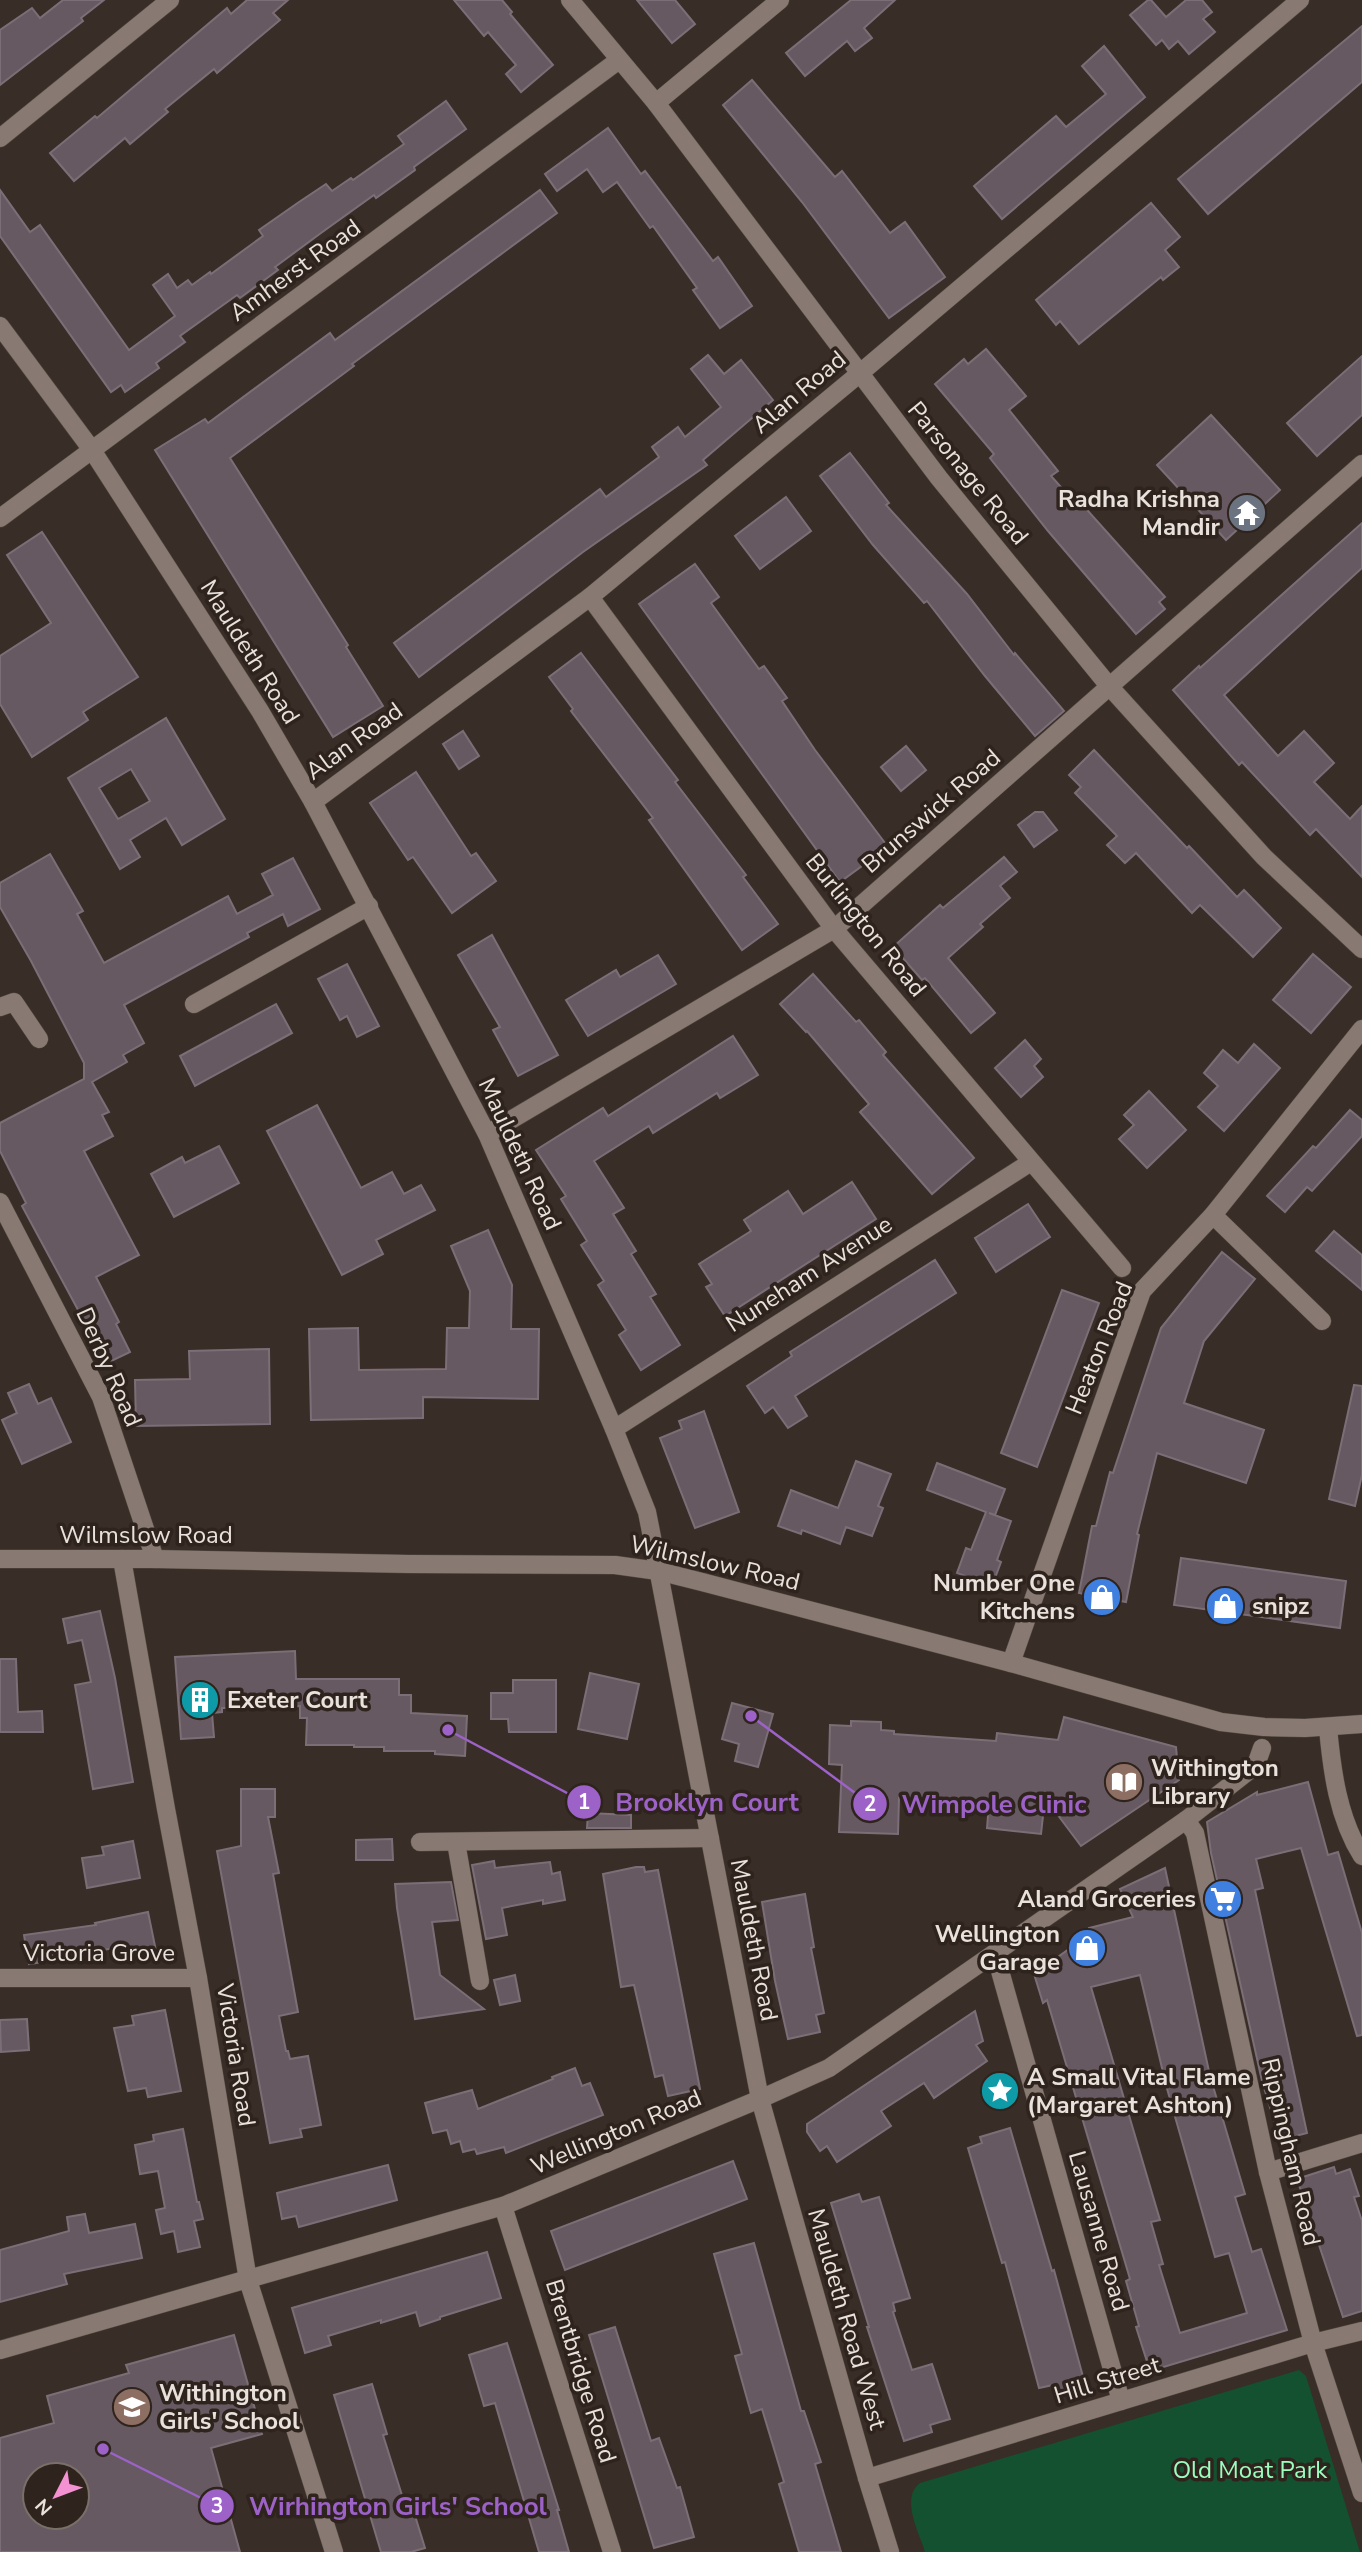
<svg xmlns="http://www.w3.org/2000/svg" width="1362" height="2552" font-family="'Nunito Sans',sans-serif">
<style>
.green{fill:#145130}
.building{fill:#675961;stroke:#7c6e76;stroke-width:2;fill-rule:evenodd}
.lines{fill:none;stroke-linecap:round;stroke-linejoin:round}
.street-casing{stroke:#544b44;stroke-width:19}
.secondary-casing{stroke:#544b44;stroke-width:19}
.street{stroke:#887a72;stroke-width:18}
.secondary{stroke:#887a72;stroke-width:18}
.labels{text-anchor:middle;stroke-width:7;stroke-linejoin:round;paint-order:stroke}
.street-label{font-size:24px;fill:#e9e1dc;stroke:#2f241d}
.poi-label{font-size:24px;font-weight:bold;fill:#e9e1dc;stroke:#2f241d;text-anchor:start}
.park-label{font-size:24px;fill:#9afdbe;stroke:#2f241d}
.leader{fill:none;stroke:#9c62c8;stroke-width:2.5}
.callout-dot{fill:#9c62c8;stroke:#2f241d;stroke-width:2.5}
.mark-label{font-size:21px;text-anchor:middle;font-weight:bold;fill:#fff}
.callout-label{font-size:26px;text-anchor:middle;font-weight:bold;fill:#9c62c8;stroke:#2f241d;stroke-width:7;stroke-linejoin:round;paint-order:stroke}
</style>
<rect width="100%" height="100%" fill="#392d27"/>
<path class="green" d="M1299,2370l7,6 54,176h-435c-6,-20 -25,-54 -5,-69z"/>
<g class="building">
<polygon points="63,0 104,0 81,18 83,21 0,85 0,30 32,8 40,18"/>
<polygon points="247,0 288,0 273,13 280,20 256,40 217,73 214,69 165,109 168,112 130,144 125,138 74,181 50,153 95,116 97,118 227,8 231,14"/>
<polygon points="454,0 502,0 512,12 510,14 553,65 521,92 506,74 516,65 488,32 484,36"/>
<polygon points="637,0 675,0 695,24 672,43"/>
<polygon points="851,0 895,0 864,28 872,38 855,51 847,41 805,76 786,53"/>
<polygon points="1148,0 1151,0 1166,17 1186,0 1202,0 1212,12 1203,19 1215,32 1189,54 1178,41 1169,49 1162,40 1156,45 1130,15"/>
<polygon points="1362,26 1362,82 1208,214 1178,179"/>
<polygon points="1104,46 1145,97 1002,219 974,186 1056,116 1066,127 1106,94 1082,66"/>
<polygon points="752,80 835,177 842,171 890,233 905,222 945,277 889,318 802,202 723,105"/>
<polygon points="446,101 466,129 414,167 415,170 376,198 374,195 321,233 275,267 278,270 240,298 237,295 180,336 185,342 156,363 159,368 125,392 121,385 111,392 0,236 0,190 30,232 40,225 129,350 175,316 153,285 168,274 177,288 188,280 192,285 210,272 211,274 263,236 259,230 299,202 326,184 332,191 351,178 353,180 404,144 398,136"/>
<polygon points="608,128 641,174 645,171 713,261 718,257 752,306 720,328 693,290 697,288 653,226 650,228 617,182 603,192 587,169 557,191 545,174"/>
<polygon points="540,190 557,213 352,364 354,366 230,458 348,645 346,647 383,706 333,737 155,450 205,419 208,423 330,333 335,340"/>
<polygon points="1151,203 1180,237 1165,250 1179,267 1163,280 1161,277 1079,344 1060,321 1056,325 1036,300"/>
<polygon points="986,349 1026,396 1009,410 1058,471 1051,476 1077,505 1080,502 1165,597 1159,602 1165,609 1136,634 1048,531 990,458 994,454 935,384 964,359 968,364"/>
<polygon points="708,355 724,374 741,360 773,400 703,460 707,465 583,552 419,677 394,643 600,489 606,497 659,457 652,447 678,427 685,437 721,407 691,369"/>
<polygon points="1362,356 1362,415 1317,456 1287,423"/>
<polygon points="1211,415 1280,490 1226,540 1157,465"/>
<polygon points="850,453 889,503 886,505 967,594 1014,655 1015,653 1064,711 1035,736 985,676 927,601 924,603 873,545 820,476"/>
<polygon points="786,497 811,531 760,569 735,536"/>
<polygon points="1362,523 1362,568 1224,695 1278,756 1304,731 1334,763 1314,782 1350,819 1362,806 1362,877 1316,829 1310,835 1242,762 1239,765 1173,690 1199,666 1200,668"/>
<polygon points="42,532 138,677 83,712 88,720 32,757 0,704 0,656 51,623 7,555"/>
<polygon points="695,564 719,597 711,603 759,669 764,666 787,698 782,701 815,750 888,847 840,882 639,604"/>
<polygon points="581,653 678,780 675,782 746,875 743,877 778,924 742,950 649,820 653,818 571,711 573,709 549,677"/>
<path d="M166,718l59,101 -43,26 -16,-27 -36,22 10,17 -20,12 -52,-91zM131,769l19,32 -32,18 -19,-31z"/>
<polygon points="463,731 479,756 459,769 443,744"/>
<polygon points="906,746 926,770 901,791 881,767"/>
<polygon points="1094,750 1187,848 1189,846 1237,897 1244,890 1281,928 1253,957 1200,905 1192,913 1136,853 1125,863 1107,845 1117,836 1075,793 1081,787 1069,775"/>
<polygon points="416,772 471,856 476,853 496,881 452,913 413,857 408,860 370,803"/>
<polygon points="1035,812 1043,812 1057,830 1034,847 1018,825"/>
<polygon points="50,854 83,911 77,914 104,963 228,896 237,914 273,895 262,874 293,858 320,909 288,926 283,914 247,933 249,937 124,1005 144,1043 123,1055 127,1062 92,1082 109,1112 102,1115 113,1136 84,1151 139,1255 96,1277 119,1322 116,1324 130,1352 103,1365 88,1336 91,1334 22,1206 26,1203 0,1151 0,1123 84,1079 84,1063 31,961 0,907 0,883"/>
<polygon points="1004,857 1017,872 1000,886 1010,898 980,924 983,927 948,958 995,1013 971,1033 925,978 922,980 893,947 940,905 943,908"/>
<polygon points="492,935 558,1055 518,1076 493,1030 500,1027 458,955"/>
<polygon points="1313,954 1351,987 1311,1033 1273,1000"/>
<polygon points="658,955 676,984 588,1036 566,1000 616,970 620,977"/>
<polygon points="347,964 379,1026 357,1037 347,1016 340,1020 318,979"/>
<polygon points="813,974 856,1022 859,1020 886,1052 883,1055 974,1158 932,1194 860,1112 869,1104 807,1031 806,1032 780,1004"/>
<polygon points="276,1004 292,1033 195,1086 180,1056"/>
<polygon points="733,1036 758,1075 720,1098 717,1093 653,1133 649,1126 594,1161 624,1208 613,1214 636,1251 631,1254 656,1294 650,1297 680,1345 641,1370 619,1335 626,1330 598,1285 604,1281 581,1245 587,1241 561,1199 566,1196 536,1150 603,1108 608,1116"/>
<polygon points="1025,1040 1041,1059 1034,1066 1043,1077 1021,1097 995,1068"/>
<polygon points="1254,1044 1280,1068 1224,1131 1198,1107 1218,1086 1204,1073 1223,1050 1238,1063"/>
<polygon points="1149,1091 1186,1130 1147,1168 1119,1139 1134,1125 1124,1115"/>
<polygon points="317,1105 361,1188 392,1172 404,1194 421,1185 435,1210 376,1240 383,1254 342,1275 267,1131"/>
<polygon points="1350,1110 1362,1120 1362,1136 1312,1191 1307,1187 1285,1212 1267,1196 1313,1146 1316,1148"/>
<polygon points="219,1146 239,1183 174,1217 151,1174 182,1157 185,1163"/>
<polygon points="852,1182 876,1219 725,1316 706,1287 712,1284 699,1264 751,1231 744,1220 788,1191 803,1214"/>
<polygon points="1028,1204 1050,1237 996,1272 975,1238"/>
<polygon points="488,1230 512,1285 511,1329 539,1329 538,1399 423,1397 423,1418 311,1420 309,1329 358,1328 359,1370 446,1369 447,1328 469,1328 470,1291 451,1246"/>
<polygon points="1334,1231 1362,1255 1362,1290 1316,1251"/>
<polygon points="1222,1252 1255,1279 1204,1341 1184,1403 1264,1430 1246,1483 1157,1453 1137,1534 1139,1535 1126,1602 1079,1593 1092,1526 1096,1526 1110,1472 1113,1473 1161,1328"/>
<polygon points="935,1260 956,1293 795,1396 807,1416 788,1428 773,1407 765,1413 747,1386 792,1356 790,1352"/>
<polygon points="1062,1290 1099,1303 1037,1467 1001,1453"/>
<polygon points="269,1349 270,1424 136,1426 135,1380 190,1379 189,1351"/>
<polygon points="29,1384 38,1404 51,1398 71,1442 22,1464 2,1420 17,1413 8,1393"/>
<polygon points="1354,1385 1362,1386 1362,1475 1355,1506 1329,1499"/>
<polygon points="704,1411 739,1512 695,1528 660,1438 682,1429 679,1421"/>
<polygon points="856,1461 891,1474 878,1506 883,1508 872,1536 846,1527 840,1544 802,1530 801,1534 778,1526 791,1490 838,1508"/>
<polygon points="937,1463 1005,1489 995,1515 989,1513 1011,1521 997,1560 1001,1562 992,1586 957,1573 966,1548 971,1550 986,1512 927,1490"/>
<polygon points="1181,1558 1346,1581 1340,1628 1174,1605"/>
<polygon points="100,1611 115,1678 133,1782 93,1789 75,1685 91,1682 82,1640 68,1643 63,1619"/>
<polygon points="295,1651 296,1679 399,1679 399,1695 411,1695 411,1713 467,1716 465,1756 435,1754 435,1751 384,1751 384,1747 354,1747 354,1745 306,1745 307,1718 300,1718 300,1706 222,1708 222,1712 212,1713 214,1737 181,1739 175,1657"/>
<polygon points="0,1659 16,1659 18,1712 42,1711 43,1732 0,1732"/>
<polygon points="590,1673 639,1684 627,1739 578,1729"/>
<polygon points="513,1680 556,1680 556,1732 509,1732 508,1719 491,1719 491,1693 513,1693"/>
<polygon points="732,1703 773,1714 758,1767 735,1761 739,1744 722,1739"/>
<polygon points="1064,1717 1176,1747 1179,1780 1081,1846 1045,1798 1041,1834 987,1828 989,1804 899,1798 898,1834 839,1832 842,1765 829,1764 830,1725 851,1726 851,1721 881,1722 881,1730 894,1731 894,1734 996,1741 997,1733 1058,1740"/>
<polygon points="1308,1782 1328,1855 1338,1852 1362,1933 1362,2035 1357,2036 1301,1848 1256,1859 1263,1888 1255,1890 1307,2133 1280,2140 1262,2081 1211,1853 1207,1822 1257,1792 1257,1795"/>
<polygon points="241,1789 275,1789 275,1817 268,1817 279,1873 273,1874 298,2012 279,2016 286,2051 288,2051 290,2059 308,2056 321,2125 300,2129 302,2137 270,2143 217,1851 241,1846"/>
<polygon points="588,1813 631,1815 631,1828 587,1828"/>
<polygon points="392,1839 393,1860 356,1860 356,1840"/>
<polygon points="133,1841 140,1878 87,1888 82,1858 104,1855 102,1847"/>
<polygon points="494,1861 495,1868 550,1862 552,1874 560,1872 565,1900 543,1904 543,1900 502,1908 507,1935 486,1939 472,1865"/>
<polygon points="636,1867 644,1867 645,1872 658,1870 700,2089 668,2096 663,2075 655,2077 634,1985 621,1987 603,1874"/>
<path d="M1165,1868l45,208 35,118 -10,3 17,55 9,-3 26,81 -137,41 -14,-44 3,-1 -13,-45 4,-2 -83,-279 -4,3 -9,-29 56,-40 -1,-6 44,-11 -13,-28zM1140,1975l26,110 49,172 14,-4 18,60 -67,20 -21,-68 4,-1 -12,-42 9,-2 -69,-233z"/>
<polygon points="451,1882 458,1920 432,1922 440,1975 484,2009 415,2019 397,1908 395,1884"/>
<polygon points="805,1894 814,1947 811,1948 824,2013 816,2015 820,2032 788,2039 775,1981 762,1902"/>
<polygon points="148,1912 156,1951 121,1958 119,1947 77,1955 78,1957 29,1964 24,1935 96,1925 95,1923"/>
<polygon points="515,1975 520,2001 500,2005 494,1980"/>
<polygon points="165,2010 181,2091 148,2097 146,2088 128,2091 114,2028 134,2025 132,2016"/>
<polygon points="975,2011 983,2041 976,2045 987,2061 934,2098 924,2083 881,2111 891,2126 837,2162 827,2146 820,2151 807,2132 807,2124"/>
<polygon points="27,2019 29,2050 1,2052 0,2020"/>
<polygon points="575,2068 582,2086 590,2083 603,2115 506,2153 504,2147 477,2154 475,2149 463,2152 460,2141 451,2144 447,2130 433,2133 425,2103 472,2090 478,2109 553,2079 552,2077"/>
<polygon points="1010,2128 1052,2271 1054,2270 1085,2384 1055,2392 1053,2385 1039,2388 1005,2262 1002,2263 968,2148 982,2143 980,2137"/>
<polygon points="183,2129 197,2202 199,2202 203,2219 194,2221 200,2247 178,2252 174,2231 161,2234 156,2210 165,2208 158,2171 140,2174 135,2145 154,2141 153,2135"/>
<polygon points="733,2161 747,2199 565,2270 551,2231"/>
<polygon points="388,2165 397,2200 299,2227 296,2216 282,2219 277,2193"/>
<polygon points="1334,2167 1336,2174 1350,2169 1359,2196 1354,2197 1362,2221 1362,2311 1343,2317 1297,2179"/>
<polygon points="859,2194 862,2202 879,2197 910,2298 893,2303 895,2311 893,2312 912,2370 932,2364 950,2419 930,2425 932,2432 904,2441 867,2327 869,2327 831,2203"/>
<polygon points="85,2214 89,2233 135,2224 142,2258 64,2274 67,2284 0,2302 0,2250 69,2231 67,2217"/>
<polygon points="754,2243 801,2411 804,2411 821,2462 815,2464 841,2552 799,2552 779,2484 784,2482 762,2409 751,2413 735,2356 742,2354 714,2254"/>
<polygon points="487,2252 501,2298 440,2317 440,2319 420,2326 416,2312 381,2323 381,2320 328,2336 331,2345 305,2353 292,2308"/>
<polygon points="615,2327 651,2441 659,2438 677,2488 680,2487 694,2537 654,2548 589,2335"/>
<path d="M234,2335l28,99 -51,14 29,104h-240v-114l54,-15 -7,-27 82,-23 -3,-8zM35,2475h42v42h-42z"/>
<polygon points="507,2343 559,2510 557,2510 569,2552 539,2552 495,2403 484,2406 469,2355"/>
<polygon points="372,2384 387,2434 383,2435 406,2508 412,2506 425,2548 411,2552 381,2552 334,2395"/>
</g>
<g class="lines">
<g class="street-casing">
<g id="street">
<polyline points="656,103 780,0"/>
<polyline points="0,138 170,0"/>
<polyline points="0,518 619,60"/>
<polyline points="590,597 834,929 1122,1268"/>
<polyline points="313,802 590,597 859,374 1300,0"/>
<polyline points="194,1004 369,906"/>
<polyline points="0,1007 14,1002 39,1039"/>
<polyline points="487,1134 834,929 1362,464"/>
<polyline points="0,1202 101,1397 155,1559"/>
<polyline points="1213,1215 1322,1321"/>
<polyline points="614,1429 1031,1162"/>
<polyline points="122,1559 166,1809 198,1978 248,2280 334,2552"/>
<polyline points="1011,1663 1142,1291 1213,1215 1362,1029"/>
<path d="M1328,1728c4,43 10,90 34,128"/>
<polyline points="1186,1820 1195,1833 1268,2172 1313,2343 1362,2493"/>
<polyline points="420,1842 710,1838"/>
<polyline points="456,1842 480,1981"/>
<polyline points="995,1953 1121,2401"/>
<polyline points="0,1978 198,1978"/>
<polyline points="1268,2172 1362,2143"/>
<polyline points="503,2206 612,2552"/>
<polyline points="0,2350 503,2206 760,2099 829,2068 1186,1820 1251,1769 1257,1762 1262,1748"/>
<polyline points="867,2478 1313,2343 1362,2331"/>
</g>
</g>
<g class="secondary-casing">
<g id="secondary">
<polyline points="570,0 656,103 939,478 1109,686 1264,857 1362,949"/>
<polyline points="0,326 92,450 260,711 313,802 487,1134 614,1429 647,1512 650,1527 760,2099 867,2478 890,2552"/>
<polyline points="0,1559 155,1559 409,1564 615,1565 658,1571 702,1582 1011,1663 1221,1722 1264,1727 1305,1728 1362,1724"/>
</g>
</g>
<use href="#street" class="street"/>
<use href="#secondary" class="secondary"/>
</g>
<defs>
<g id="temple-disc" transform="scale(2.0125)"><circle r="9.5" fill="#6b7280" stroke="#2f241d"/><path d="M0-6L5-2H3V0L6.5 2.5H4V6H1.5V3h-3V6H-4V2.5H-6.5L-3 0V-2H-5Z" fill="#fff"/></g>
<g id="shop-disc" transform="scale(2.0125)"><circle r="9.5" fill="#3f7fe0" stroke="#2f241d"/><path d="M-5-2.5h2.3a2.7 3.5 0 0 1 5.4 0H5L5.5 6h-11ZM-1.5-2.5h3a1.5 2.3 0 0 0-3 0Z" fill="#fff"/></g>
<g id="building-disc" transform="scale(2.0125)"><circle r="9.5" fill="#0f9aa8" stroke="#2f241d"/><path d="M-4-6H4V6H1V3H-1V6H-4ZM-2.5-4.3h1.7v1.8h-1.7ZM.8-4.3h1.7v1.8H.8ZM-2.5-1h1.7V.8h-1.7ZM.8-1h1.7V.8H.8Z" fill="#fff"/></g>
<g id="library-disc" transform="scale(2.0125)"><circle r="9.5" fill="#8d6e63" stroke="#2f241d"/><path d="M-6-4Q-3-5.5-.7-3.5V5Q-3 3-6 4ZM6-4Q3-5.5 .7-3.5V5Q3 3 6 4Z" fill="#fff"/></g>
<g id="supermarket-disc" transform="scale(2.0125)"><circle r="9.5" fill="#3f7fe0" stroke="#2f241d"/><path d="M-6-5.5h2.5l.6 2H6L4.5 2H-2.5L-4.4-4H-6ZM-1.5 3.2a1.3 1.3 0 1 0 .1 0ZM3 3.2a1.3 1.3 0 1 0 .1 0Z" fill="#fff"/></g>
<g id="sight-disc" transform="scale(2.0125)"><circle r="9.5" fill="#0f9aa8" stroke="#2f241d"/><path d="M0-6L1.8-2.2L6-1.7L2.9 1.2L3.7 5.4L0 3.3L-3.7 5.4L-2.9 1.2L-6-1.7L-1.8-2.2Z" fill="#fff"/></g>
<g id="school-disc" transform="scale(2.0125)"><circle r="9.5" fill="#8d6e63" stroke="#2f241d"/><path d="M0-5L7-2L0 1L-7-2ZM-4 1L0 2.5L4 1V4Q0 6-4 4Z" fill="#fff"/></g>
</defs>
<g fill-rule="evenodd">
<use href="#temple-disc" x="1247" y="513"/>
<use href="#shop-disc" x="1102" y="1597"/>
<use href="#shop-disc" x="1225" y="1606"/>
<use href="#building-disc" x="200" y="1700"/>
<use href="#library-disc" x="1124" y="1782"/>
<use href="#supermarket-disc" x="1223" y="1899"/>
<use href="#shop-disc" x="1087" y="1948"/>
<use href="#sight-disc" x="1000" y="2091"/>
<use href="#school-disc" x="132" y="2407"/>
</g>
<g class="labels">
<g class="street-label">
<text transform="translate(295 270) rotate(-36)" y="8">Amherst Road</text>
<text transform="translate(799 392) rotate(-40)" y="8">Alan Road</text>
<text transform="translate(968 473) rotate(51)" y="8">Parsonage Road</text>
<text transform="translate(250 652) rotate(58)" y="8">Mauldeth Road</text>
<text transform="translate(354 741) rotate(-36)" y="8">Alan Road</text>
<text transform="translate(931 811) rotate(-41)" y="8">Brunswick Road</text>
<text transform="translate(866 925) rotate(51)" y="8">Burlington Road</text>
<text transform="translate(520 1154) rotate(65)" y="8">Mauldeth Road</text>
<text transform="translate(809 1274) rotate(-33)" y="8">Nuneham Avenue</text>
<text transform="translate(1099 1348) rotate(-68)" y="8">Heaton Road</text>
<text transform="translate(109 1367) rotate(66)" y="8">Derby Road</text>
<text x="146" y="1543">Wilmslow Road</text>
<text transform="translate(715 1563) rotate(13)" y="8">Wilmslow Road</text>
<text transform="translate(754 1940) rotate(79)" y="8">Mauldeth Road</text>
<text x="99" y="1961">Victoria Grove</text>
<text transform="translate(236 2055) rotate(81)" y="8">Victoria Road</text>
<text transform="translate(616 2132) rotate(-23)" y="8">Wellington Road</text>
<text transform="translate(1291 2152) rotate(77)" y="8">Rippingham Road</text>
<text transform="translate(1099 2231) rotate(74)" y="8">Lausanne Road</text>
<text transform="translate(847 2319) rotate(74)" y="8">Mauldeth Road West</text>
<text transform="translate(581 2371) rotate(73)" y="8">Brentbridge Road</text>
<text transform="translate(1107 2380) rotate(-17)" y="8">Hill Street</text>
</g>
<g class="poi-label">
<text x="1220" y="507" text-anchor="end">Radha Krishna<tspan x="1220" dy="28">Mandir</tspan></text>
<text x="1075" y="1591" text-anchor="end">Number One<tspan x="1075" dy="28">Kitchens</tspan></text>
<text x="1252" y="1614">snipz</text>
<text x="227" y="1708">Exeter Court</text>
<text x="1151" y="1776">Withington<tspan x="1151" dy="28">Library</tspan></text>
<text x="1196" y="1907" text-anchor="end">Aland Groceries</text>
<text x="1060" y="1942" text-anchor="end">Wellington<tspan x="1060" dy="28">Garage</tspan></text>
<text x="1027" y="2085">A Small Vital Flame<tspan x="1027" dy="28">(Margaret Ashton)</tspan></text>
<text x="159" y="2401">Withington<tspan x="159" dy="28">Girls' School</tspan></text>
</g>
<g class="park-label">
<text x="1250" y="2478">Old Moat Park</text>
</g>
</g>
<path class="leader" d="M448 1730L584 1802M751 1716L870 1804M103 2449L217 2506"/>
<g class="callout-dot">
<circle cx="448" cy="1730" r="7"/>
<circle cx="751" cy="1716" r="7"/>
<circle cx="103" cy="2449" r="7"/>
<circle cx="584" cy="1802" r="18"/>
<circle cx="870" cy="1804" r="18"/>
<circle cx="217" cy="2506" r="18"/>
</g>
<g class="mark-label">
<text x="584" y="1809">1</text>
<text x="870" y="1811">2</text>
<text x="217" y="2513">3</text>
</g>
<g class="callout-label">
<text x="707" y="1811">Brooklyn Court</text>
<text x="994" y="1813">Wimpole Clinic</text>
<text x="398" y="2515">Wirhington Girls' School</text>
</g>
<g transform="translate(56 2496) rotate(228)"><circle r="33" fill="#2f241d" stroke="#797069" stroke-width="2"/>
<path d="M0-5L12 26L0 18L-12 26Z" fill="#f491d3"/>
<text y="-10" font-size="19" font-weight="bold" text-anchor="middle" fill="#e9e1dc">N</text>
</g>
</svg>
